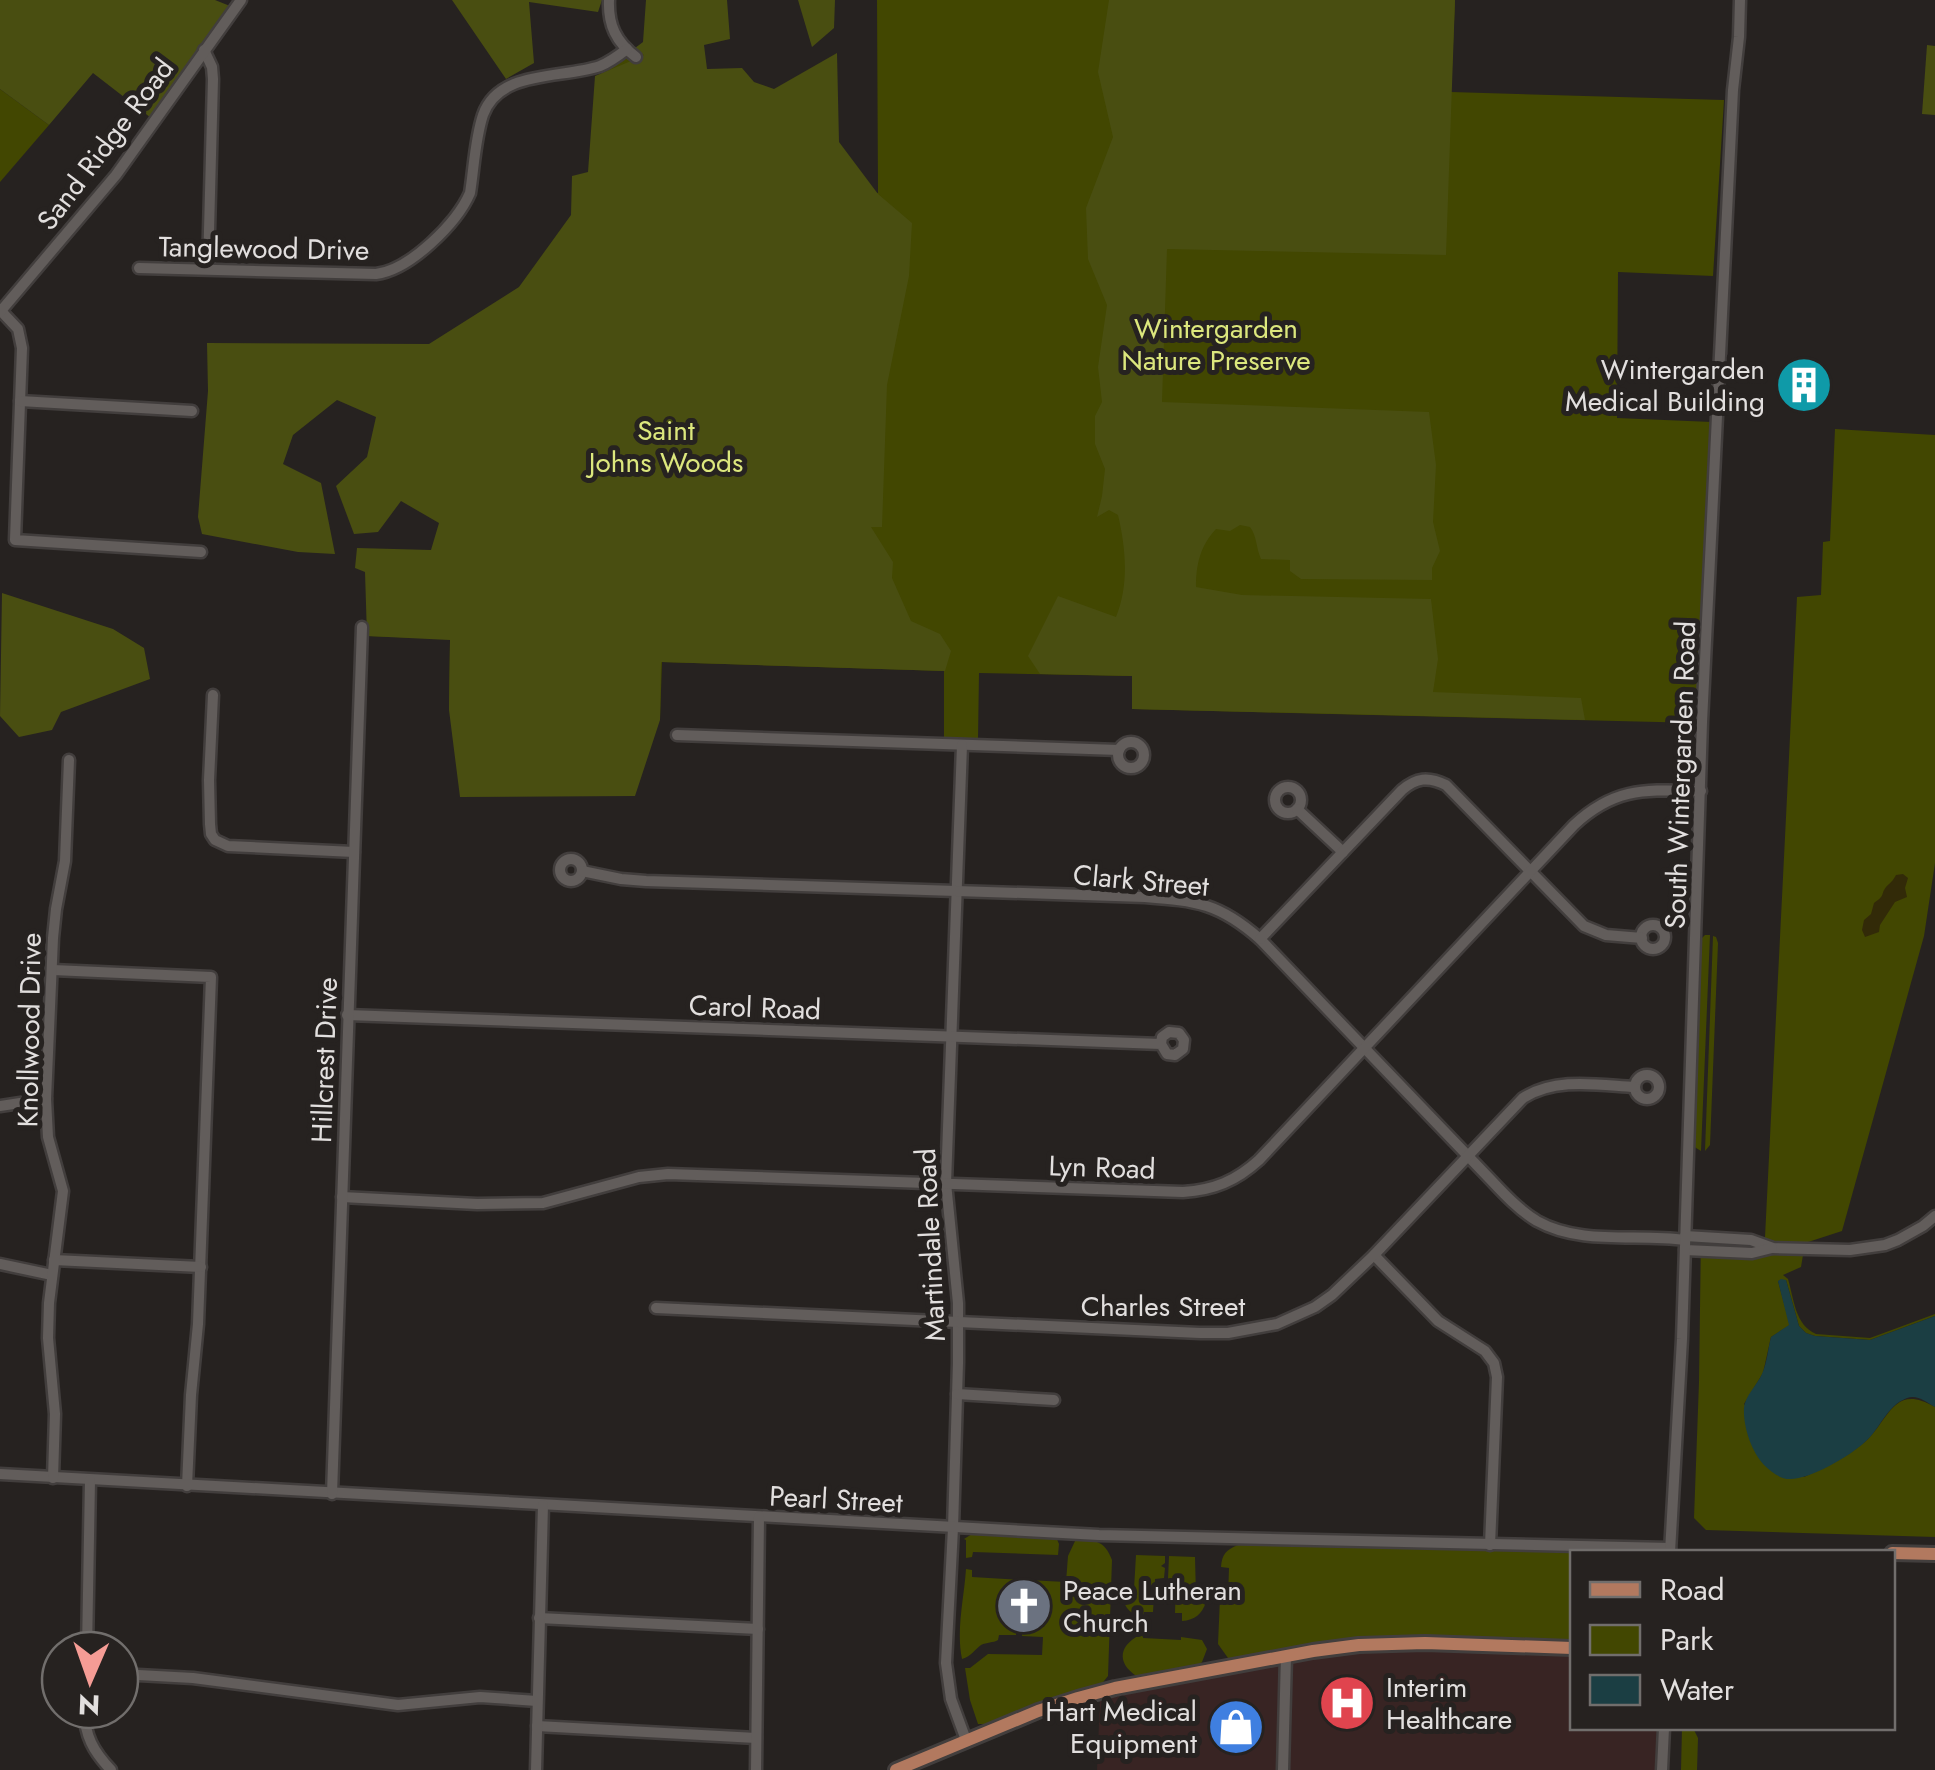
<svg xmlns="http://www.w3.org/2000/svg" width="1935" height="1770" font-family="Jost,sans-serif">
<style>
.commercial{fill:#382423}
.green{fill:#424701}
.forest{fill:#494e11}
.sand{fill:#322a08}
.water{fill:#1b3e43}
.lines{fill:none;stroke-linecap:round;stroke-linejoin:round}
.minor-casing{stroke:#423e3d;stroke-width:15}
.major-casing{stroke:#423e3d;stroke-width:18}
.minor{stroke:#625d5b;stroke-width:10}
.major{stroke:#b2795f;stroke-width:12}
.labels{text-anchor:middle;stroke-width:10;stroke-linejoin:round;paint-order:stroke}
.street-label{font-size:28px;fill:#e2dfde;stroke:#262220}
.park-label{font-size:28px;fill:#dce77d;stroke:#262220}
.poi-label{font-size:28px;fill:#e2dfde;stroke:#262220;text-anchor:end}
</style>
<rect width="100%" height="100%" fill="#262220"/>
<polygon class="commercial" points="1415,1648 1572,1654 1572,1728 1657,1728 1656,1770 1097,1770 1100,1698 1348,1651"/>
<g class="green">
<polygon points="877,0 1455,0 1451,92 1724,100 1713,276 1618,272 1617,418 1712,422 1699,723 1132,709 1132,676 979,673 978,739 944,737 944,671 662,662 660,720 449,710 450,639 367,636 369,551 455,555 581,358 599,75 649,45 777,190 878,193"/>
<polygon points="0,89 49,125 0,182"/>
<path d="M1835,429l100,6v428l-11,73 -82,295 -37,12 -4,24 -18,8 5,4c6,20 7,46 28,55l54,4 65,-24v2l-65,24 -55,-4 -9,-3 -7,-7 -13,-46 -8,1 12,44 -19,12 -8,36 -19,31 60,73c20,-9 39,-18 57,-32 28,-21 30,-64 74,-38v130l-229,-7 -12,-12 5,-136 2,-148 64,3 32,-640 24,-2 2,-53 7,-1z"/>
<polygon points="1705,935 1710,935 1701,1151 1693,1146 1701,939"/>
<polygon points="1713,936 1716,937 1718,943 1710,1145 1705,1151"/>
<polygon points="972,1534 1056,1537 1059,1544 1058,1555 973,1552 972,1557 966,1558 966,1540 964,1539"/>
<path d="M1076,1539c18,1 29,1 36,21l-4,116 -8,10 -24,6 -83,32h-15l-8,-24 -5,-32h5l18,-14 54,1 1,-18 -21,-1 1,-13h5v3l16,1 4,-36 -17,-1 -1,11h-5l2,-21 39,2 2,-26z"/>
<path d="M1238,1545l396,7h-62v91l-171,-7 -42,2 -122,22 -9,-2 -10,-14 2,-46h8l1,-30 -8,-1c1,-13 5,-17 17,-22z"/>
<path d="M1136,1555l29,1v7l-4,3 4,2 -1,10 -9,1 -2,33h-9v6c-14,-3 -26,-15 -17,-29h7z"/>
<path d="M1169,1556l26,1 1,39 7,1 3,5c-4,12 -11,18 -24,19v-8h-7l1,-33 -8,-1z"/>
<path d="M966,1569l6,1v7l52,3 -4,14h-5l-1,9h-14v19l17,1 -1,12h-17l-1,5c-5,3 -11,2 -17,5 -7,5 -9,11 -19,14 -6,-29 2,-60 4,-90z"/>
<path d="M1140,1635h3v3l38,2v-3l21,3 5,9 -5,13 -6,6 -56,10c-22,-12 -24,-31 0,-43z"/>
<polygon points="1682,1728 1693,1728 1698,1738 1697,1770 1681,1770"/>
</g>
<g class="forest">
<polygon points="0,0 215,0 235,8 155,121 93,73 49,125 0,89"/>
<polygon points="452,0 602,0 598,12 529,2 534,63 506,79"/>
<polygon points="646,0 727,0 730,39 704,45 707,69 742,68 754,82 774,89 837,53 839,142 878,194 912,223 909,276 887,385 882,527 871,527 893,562 892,578 911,621 940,634 951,651 945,671 661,662 660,720 635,796 460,797 449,710 450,640 367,636 365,572 355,568 357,548 431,550 439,523 401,501 378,532 354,534 336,486 367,457 376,417 337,400 293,435 283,464 321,483 335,554 298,552 202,534 198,517 208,391 207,343 429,344 519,287 571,215 572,176 588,172 595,76 631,61 634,62 644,55 635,48 643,42"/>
<polygon points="798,0 835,0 834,28 812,47"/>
<path d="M1109,0h346l-9,255 -279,-6 -5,153 267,10 7,53 -3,57 7,29 -8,17v12l-131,-1 -11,-8v-11l-29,-1c-5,-11 -4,-23 -11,-32l-10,-2 -10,6 -14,-2c-16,17 -20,36 -20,58l46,8 189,4 7,60 -5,33 148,6 4,22 -453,-11v-33l-92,-2 -12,-18 30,-60 58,21c13,-32 10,-68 2,-102l-9,-5 -12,7 5,-21 3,-27 -10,-25v-28l7,-14 -4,-35 9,-62 -19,-46 -2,-51 27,-71 -15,-65z"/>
<polygon points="1927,45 1935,46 1935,115 1922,114"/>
<polygon points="2,593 113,629 144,648 150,679 61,712 52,730 19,737 0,716"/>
</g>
<path class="sand" d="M1903,874l5,4 -3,10 2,9 -12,5 -15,23 -1,7 -14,5 -3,-7 2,-10 7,-6 3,-11c12,-8 6,-8 12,-16 4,-4 7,-6 10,-12z"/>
<path class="water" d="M1781,1279l5,1 13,46 7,7 9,3 55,4 65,-24v91c-9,-5 -18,-13 -28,-9 -21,8 -26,30 -42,44 -15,14 -54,37 -75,37 -11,0 -18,-7 -26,-14 -13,-14 -21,-39 -20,-57 1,-12 13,-23 18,-34 5,-11 6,-25 9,-37l18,-12 -11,-44z"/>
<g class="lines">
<g class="minor-casing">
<g id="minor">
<path d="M609,0c-1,25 7,42 27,57"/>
<polyline points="204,50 212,67 213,79 208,269"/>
<path d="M139,268l237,6c34,-4 81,-51 94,-81 4,-25 5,-54 13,-78 16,-46 80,-36 117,-49 10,-4 18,-10 27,-17"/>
<polyline points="1,311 18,329 22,348 15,540 201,552"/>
<polyline points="0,312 116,175 241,0"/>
<polyline points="20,401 192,411"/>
<polyline points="213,695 209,780 210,824 211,834 215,840 228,846 354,852"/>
<polyline points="677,735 1119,750"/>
<circle cx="1131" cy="755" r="13"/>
<polyline points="962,745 946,1183 958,1303 958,1363 953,1528 946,1663 951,1699 966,1740"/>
<circle cx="1288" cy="800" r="13"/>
<polyline points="1297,809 1343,852"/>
<circle cx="571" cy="870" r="11"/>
<path d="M582,871l39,8 25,2 499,16c52,4 74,6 115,42l230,240c14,15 29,31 47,42 45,25 100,12 148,19"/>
<circle cx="1653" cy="937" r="12"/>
<path d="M1260,939l142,-149c14,-12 26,-14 44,-5l138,141 22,9 36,3"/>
<polyline points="53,970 211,977 198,1324 191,1395 187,1486"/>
<polyline points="347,1015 1161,1044 1167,1054 1175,1055 1183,1049 1184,1040 1179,1033 1169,1032 1162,1037 1161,1044"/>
<circle cx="1647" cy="1087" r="12"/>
<polyline points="0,1106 46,1099"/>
<path d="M342,1197l135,7 66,-1 96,-26 29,-3 515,18c31,-2 53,-11 76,-32l315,-335c42,-39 73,-35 127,-34"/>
<polyline points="1685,1236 1751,1240 1773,1248 1850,1250 1885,1245 1898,1240 1923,1226 1935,1216"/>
<polyline points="1685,1250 1752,1253 1772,1248"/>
<polyline points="1374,1255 1438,1321 1485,1351 1494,1363 1497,1377 1490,1545"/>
<polyline points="54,1260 201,1267"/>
<polyline points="0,1264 52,1275"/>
<path d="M656,1308l544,25h28l49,-9 38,-17 17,-12 42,-40 149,-157c33,-21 75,-13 112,-11"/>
<polyline points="957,1394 1054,1400"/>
<polyline points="0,1474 1099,1535 1670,1548"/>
<polyline points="53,1478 55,1414 48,1338 49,1303 63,1191 48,1137 46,1099 53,938 56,909 65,861 69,760"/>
<polyline points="332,1494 362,627"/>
<polyline points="1670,1552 1682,1339 1702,722 1733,90 1739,37 1740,0"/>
<polyline points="539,1618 758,1629"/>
<polyline points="87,1650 90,1480"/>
<polyline points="120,1674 193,1678 398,1705 480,1697 537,1701"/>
<path d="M84,1710c1,26 9,41 27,60"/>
<polyline points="537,1726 756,1738"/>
<polyline points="536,1770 543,1505"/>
<polyline points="756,1770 759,1517"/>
<polyline points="1283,1770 1286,1656"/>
<polyline points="1662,1770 1664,1728"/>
</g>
</g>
<g class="major-casing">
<g id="major">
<polyline points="1892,1553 1935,1554"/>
<polyline points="896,1770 1038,1711 1078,1698 1115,1688 1313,1651 1359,1645 1425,1643 1572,1648"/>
</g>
</g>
<use href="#minor" class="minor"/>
<use href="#major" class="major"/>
</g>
<defs>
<g id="building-disc" transform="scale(2.875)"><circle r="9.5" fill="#0f9aa8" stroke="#262220"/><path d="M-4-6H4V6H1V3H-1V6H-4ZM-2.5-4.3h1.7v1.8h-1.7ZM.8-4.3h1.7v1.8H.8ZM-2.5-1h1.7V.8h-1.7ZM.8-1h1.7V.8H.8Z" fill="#fff"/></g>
<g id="church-disc" transform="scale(2.875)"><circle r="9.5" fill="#6b7280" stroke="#262220"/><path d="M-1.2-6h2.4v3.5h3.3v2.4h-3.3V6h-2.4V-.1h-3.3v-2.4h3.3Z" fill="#fff"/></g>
<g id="hospital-disc" transform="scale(2.875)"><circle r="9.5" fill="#e0444e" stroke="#262220"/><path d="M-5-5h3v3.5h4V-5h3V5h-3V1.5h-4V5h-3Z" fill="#fff"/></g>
<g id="shop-disc" transform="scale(2.875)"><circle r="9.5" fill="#3f7fe0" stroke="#262220"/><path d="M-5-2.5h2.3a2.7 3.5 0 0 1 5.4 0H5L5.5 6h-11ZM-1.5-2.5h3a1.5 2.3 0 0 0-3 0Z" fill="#fff"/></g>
</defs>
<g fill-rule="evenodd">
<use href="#building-disc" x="1804" y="385"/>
<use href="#church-disc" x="1024" y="1606"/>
<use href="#hospital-disc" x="1347" y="1703"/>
<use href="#shop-disc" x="1236" y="1727"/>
</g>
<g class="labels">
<g class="street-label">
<text transform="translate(105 144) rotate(-53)" y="10">Sand Ridge Road</text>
<text transform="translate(264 248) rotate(1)" y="10">Tanglewood Drive</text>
<text transform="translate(1680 775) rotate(-88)" y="10">South Wintergarden Road</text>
<text transform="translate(1141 880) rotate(5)" y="10">Clark Street</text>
<text transform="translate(755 1007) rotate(2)" y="10">Carol Road</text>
<text transform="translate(29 1030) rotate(-89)" y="10">Knollwood Drive</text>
<text transform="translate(324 1060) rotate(-88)" y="10">Hillcrest Drive</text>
<text transform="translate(1102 1167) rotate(2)" y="10">Lyn Road</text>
<text transform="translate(930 1245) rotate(-93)" y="10">Martindale Road</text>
<text x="1163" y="1316">Charles Street</text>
<text transform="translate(836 1499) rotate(3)" y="10">Pearl Street</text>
</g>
<g class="park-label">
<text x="1216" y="338">Wintergarden<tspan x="1216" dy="32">Nature Preserve</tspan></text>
<text x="666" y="440">Saint<tspan x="666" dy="32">Johns Woods</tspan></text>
</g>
<g class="poi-label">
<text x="1765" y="379">Wintergarden<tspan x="1765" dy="32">Medical Building</tspan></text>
<text x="1063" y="1600" text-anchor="start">Peace Lutheran<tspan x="1063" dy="32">Church</tspan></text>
<text x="1386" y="1697" text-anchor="start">Interim<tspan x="1386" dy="32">Healthcare</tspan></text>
<text x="1197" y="1721">Hart Medical<tspan x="1197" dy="32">Equipment</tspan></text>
</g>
</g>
<rect x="1570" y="1550" width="325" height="180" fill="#262220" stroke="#716e6c" stroke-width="2.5"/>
<rect x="1590" y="1582" width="50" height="15" fill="#b2795f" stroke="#716e6c" stroke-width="2.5"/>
<text x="1660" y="1600" font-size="30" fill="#e2dfde">Road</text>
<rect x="1590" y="1625" width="50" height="30" fill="#424701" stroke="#716e6c" stroke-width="2.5"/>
<text x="1660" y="1650" font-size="30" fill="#e2dfde">Park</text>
<rect x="1590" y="1675" width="50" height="30" fill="#1b3e43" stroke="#716e6c" stroke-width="2.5"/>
<text x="1660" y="1700" font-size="30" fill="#e2dfde">Water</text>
<g transform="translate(90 1680) rotate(182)"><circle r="48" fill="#262220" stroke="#716e6c" stroke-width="2.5"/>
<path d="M0-8L18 38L0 25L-18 38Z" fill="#f59c95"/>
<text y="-15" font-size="28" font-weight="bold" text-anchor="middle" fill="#e2dfde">N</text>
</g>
</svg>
